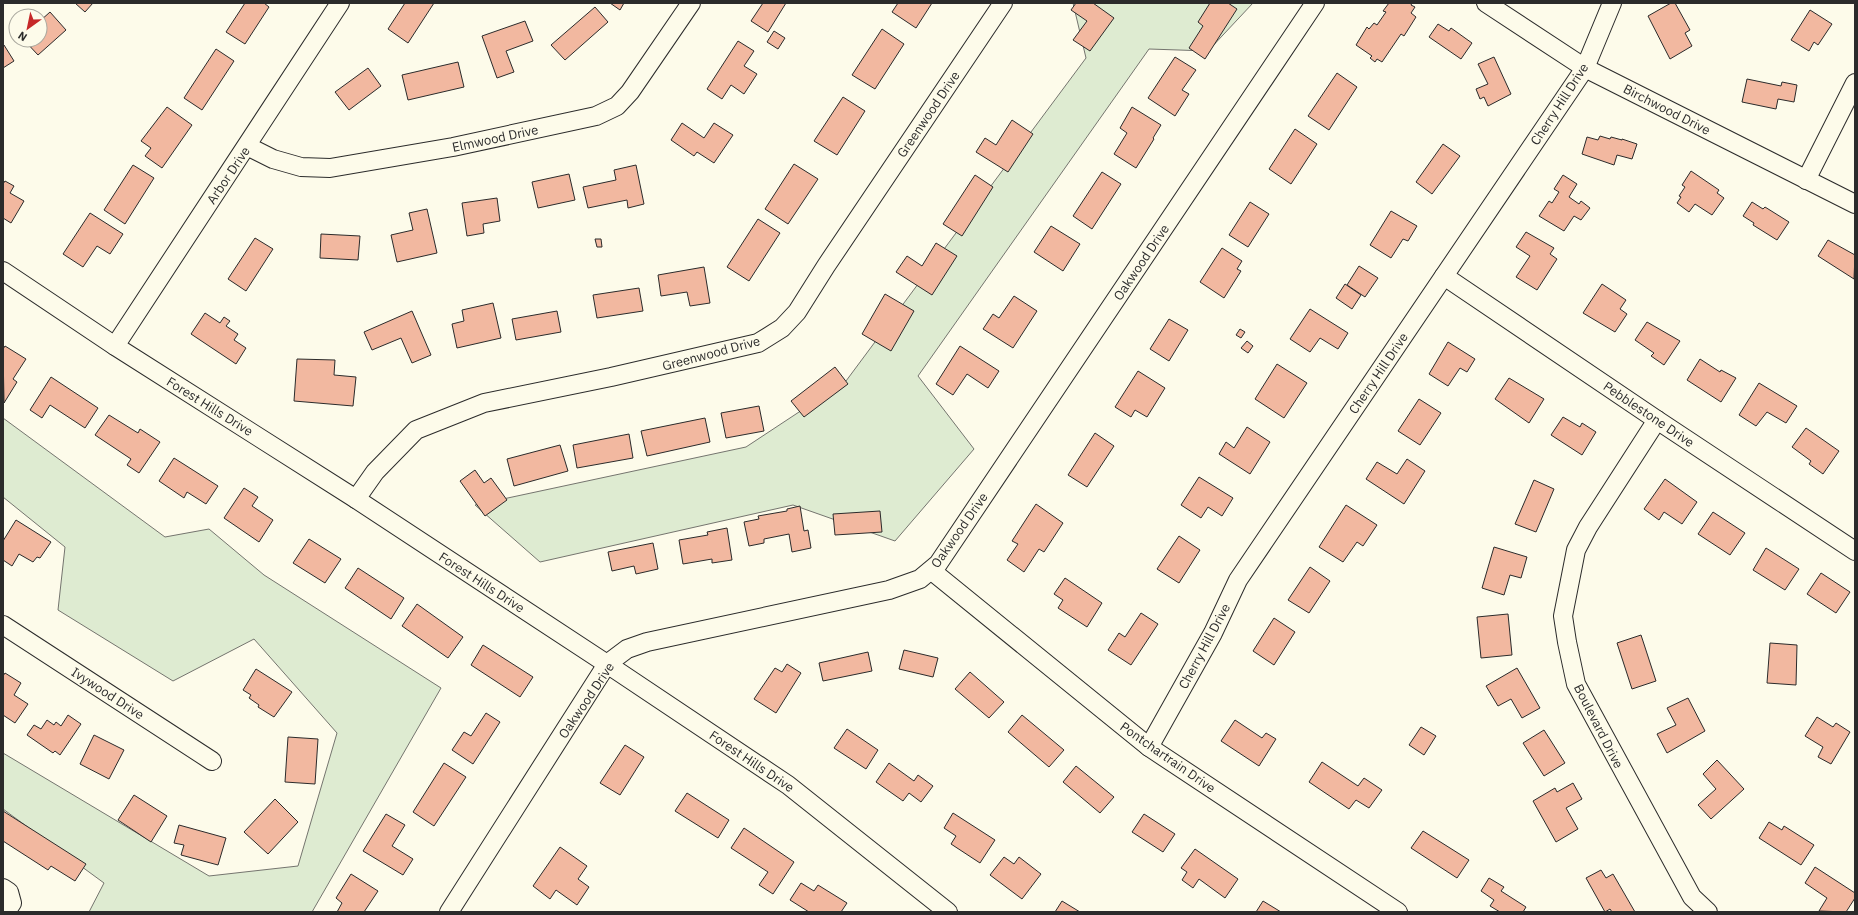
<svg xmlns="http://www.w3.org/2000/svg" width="1858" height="915" font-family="'IBM Plex Sans',sans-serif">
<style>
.green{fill:#deebd1;stroke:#74746e}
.building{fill:#f2b8a0;stroke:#2b2b2b}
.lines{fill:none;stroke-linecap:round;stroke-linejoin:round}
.minor-casing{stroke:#2b2b2b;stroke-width:20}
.minor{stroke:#fdfbea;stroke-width:18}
.labels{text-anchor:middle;stroke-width:3;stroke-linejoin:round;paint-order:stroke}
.street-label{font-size:13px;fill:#2b2b2b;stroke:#fdfbea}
</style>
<rect width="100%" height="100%" fill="#fdfbea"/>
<g class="green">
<polygon points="1073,3 1253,3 1208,51 1149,49 918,376 974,449 895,541 793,505 540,562 475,505 746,447 846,381 1086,58"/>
<polygon points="3,418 165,537 209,529 264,575 441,688 312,912 89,912 104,883 3,809 3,753 209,876 298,866 337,733 254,639 173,681 58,610 65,547 3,497"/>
</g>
<g class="building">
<polygon points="75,3 93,3 85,12"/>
<polygon points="245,3 264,3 269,7 245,44 226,32"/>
<polygon points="405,3 434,3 408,43 388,29"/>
<polygon points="610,3 624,3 620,10"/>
<polygon points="763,3 786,3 768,32 751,21"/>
<polygon points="898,3 932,3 916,28 892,12"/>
<polygon points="1076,3 1093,3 1114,18 1090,51 1073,40 1087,21 1071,10"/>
<polygon points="1210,3 1228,3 1237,9 1205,59 1189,48 1203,26 1198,22"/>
<polygon points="1389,3 1412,3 1411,5 1415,7 1411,13 1416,17 1404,36 1401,34 1382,62 1377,59 1375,62 1370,58 1372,56 1356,45 1367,27 1369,29 1374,23 1377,25 1386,12 1383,11"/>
<polygon points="1671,3 1675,3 1690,30 1685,33 1692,46 1670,59 1648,16"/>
<polygon points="595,7 608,22 565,60 551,45"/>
<polygon points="1810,10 1832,24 1818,45 1814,42 1809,51 1791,40"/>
<polygon points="50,12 66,30 38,55 24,40 40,40 40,21"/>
<polygon points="525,21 533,41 506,51 514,72 497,78 482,36"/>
<polygon points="1438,24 1449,31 1451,28 1472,43 1461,59 1429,37"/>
<polygon points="882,29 904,44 875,89 852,75"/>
<polygon points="774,31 785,38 778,49 767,42"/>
<polygon points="738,41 754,51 744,66 757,74 744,94 731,85 722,99 707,89"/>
<polygon points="4,45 14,61 3,68 3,46"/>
<polygon points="216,49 234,61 202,110 184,98"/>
<polygon points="1175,57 1196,70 1182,90 1189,94 1175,116 1148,98"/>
<polygon points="1494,57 1511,94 1488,106 1484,97 1480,99 1476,89 1488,84 1478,64"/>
<polygon points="458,62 464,87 408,100 402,75"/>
<polygon points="368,68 381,86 349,110 335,92"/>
<polygon points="1337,73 1357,87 1329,130 1308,116"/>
<polygon points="1747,79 1781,86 1782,82 1797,85 1794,102 1778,99 1776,109 1742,102"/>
<polygon points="843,97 865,111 837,155 814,141"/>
<polygon points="167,107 192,125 162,168 145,156 151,148 141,141"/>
<polygon points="1132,107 1161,125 1153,138 1154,139 1136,168 1114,154 1127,133 1120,128"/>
<polygon points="1012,120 1033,134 1008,172 976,152 985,138 996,145"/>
<polygon points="682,123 704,138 714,123 733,135 714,163 697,152 694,156 671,140"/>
<polygon points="1295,129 1317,144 1291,184 1269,169"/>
<polygon points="1600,136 1610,139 1611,137 1622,140 1622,139 1637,144 1632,159 1617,155 1614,165 1582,154 1587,137 1598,140"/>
<polygon points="1443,144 1460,156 1432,194 1416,182"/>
<polygon points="794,164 818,179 788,224 765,209"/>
<polygon points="133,165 154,178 125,224 104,210"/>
<polygon points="636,165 644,204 628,208 627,200 588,208 583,187 616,180 614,170"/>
<polygon points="1691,171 1719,190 1717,193 1724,198 1712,215 1695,204 1689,212 1677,203 1681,197 1679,196 1685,187 1682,185"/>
<polygon points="1102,172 1121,184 1092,229 1073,216"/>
<polygon points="569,174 575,200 538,208 532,182"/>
<polygon points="975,175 993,187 962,236 943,224"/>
<polygon points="1563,175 1577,184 1569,197 1579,204 1581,201 1590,208 1581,220 1574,216 1564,231 1539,216 1549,201 1552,203 1559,192 1554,189"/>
<polygon points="5,181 14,186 10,193 24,201 11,223 3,218 3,184"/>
<polygon points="497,198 500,221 483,224 484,233 467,236 462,203"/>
<polygon points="1250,202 1269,214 1248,247 1229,235"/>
<polygon points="1752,202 1763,209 1765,207 1789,222 1777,240 1753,225 1754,223 1743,216"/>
<polygon points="427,209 437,253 397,262 391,235 413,230 409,213"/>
<polygon points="1391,211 1417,226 1408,241 1403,239 1391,258 1370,245"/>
<polygon points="90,213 123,234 110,254 97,246 83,267 63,254"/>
<polygon points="758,219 780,233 749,281 727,267"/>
<polygon points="1051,226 1080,244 1063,271 1034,252"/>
<polygon points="1526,232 1554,248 1550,254 1557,259 1537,290 1516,277 1530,256 1516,247"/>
<polygon points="321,234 360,236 358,260 320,258"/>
<polygon points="255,238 273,249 246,291 228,279"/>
<polygon points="595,239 601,239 602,247 597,247"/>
<polygon points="1828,240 1855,255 1854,279 1818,256"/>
<polygon points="936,243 957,256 932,295 896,272 907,256 922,266"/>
<polygon points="1222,248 1242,261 1237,269 1241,271 1224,298 1200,282"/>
<polygon points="1359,266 1378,278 1365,297 1347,285"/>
<polygon points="704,267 710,303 690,306 687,292 661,296 658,275"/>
<polygon points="1345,284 1361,295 1352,309 1336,298"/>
<polygon points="1602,284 1626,300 1620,309 1627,314 1615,332 1583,313"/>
<polygon points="639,288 643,311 597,318 593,295"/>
<polygon points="885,294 914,311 891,351 862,334"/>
<polygon points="1014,296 1037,311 1013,348 983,329 993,314 999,318"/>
<polygon points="493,303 501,338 457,348 452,324 464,321 462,310"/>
<polygon points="1310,309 1348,333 1338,349 1320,338 1310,352 1290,339"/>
<polygon points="412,311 431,355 412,363 401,338 372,350 364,332"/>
<polygon points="557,311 561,332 516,340 512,319"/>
<polygon points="205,313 220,323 224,317 230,321 226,326 238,334 234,340 246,348 236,364 191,334"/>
<polygon points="1169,319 1188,330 1169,361 1150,349"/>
<polygon points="1647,322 1680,341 1664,365 1651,356 1654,353 1635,340"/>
<polygon points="1240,329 1245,332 1241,338 1236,335"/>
<polygon points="1247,341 1253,346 1248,353 1241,348"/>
<polygon points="1448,342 1475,359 1467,372 1460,368 1448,386 1429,374"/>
<polygon points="5,346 26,359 13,379 17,382 4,403 3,349"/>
<polygon points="960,346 999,371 988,388 967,374 953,395 936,384"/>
<polygon points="297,359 335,360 334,375 356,377 353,406 294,401"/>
<polygon points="1700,359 1720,372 1721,370 1736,378 1721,402 1687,380"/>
<polygon points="1277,364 1307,383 1284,418 1255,399"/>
<polygon points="835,367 848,384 804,417 791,401"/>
<polygon points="1138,371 1165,388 1147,417 1135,410 1131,417 1115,407"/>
<polygon points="51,377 98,408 85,428 50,405 42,418 30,410"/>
<polygon points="1509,378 1544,399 1529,423 1495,399"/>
<polygon points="1759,383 1797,406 1786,423 1767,412 1756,426 1739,415"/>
<polygon points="1419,399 1441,413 1420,445 1398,431"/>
<polygon points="759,406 764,431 726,438 721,413"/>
<polygon points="109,415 138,433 140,429 160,442 139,473 127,465 131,459 95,435"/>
<polygon points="1563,417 1580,427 1582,423 1596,432 1582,455 1551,435"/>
<polygon points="705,418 710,442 647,456 641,431"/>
<polygon points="1247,427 1270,442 1250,474 1219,454 1226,442 1234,448"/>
<polygon points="1806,428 1839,451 1823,474 1809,464 1811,461 1792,447"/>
<polygon points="1095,433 1114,446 1087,487 1068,475"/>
<polygon points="629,434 633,458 577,468 573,445"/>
<polygon points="560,445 568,471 514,486 507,459"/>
<polygon points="174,458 218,486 206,504 187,492 184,498 159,481"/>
<polygon points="1407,459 1425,471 1404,504 1366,479 1377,462 1397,474"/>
<polygon points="475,470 484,483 491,478 507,500 485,516 460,481"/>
<polygon points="1199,477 1233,498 1222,516 1208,507 1201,518 1181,505"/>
<polygon points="1665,479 1697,502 1682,524 1664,512 1659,520 1644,509"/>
<polygon points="1534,480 1554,489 1536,532 1515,524"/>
<polygon points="244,488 258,497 252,506 273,520 259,542 224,518"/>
<polygon points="1036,504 1063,523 1044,552 1039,549 1024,572 1007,560 1018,544 1012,541"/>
<polygon points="1346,505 1377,525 1363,546 1357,542 1343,562 1319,547"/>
<polygon points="800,506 804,531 808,530 811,548 792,552 789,534 764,539 764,543 749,546 744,522 759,519 758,516 787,511 787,509"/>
<polygon points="880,511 882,532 835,535 833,514"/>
<polygon points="1713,512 1745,533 1730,555 1698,534"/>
<polygon points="16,520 51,542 40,558 37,557 33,562 19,554 12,566 3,560 3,541"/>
<polygon points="727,528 732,560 712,563 712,559 683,564 679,540 708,535 707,532"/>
<polygon points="1179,536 1200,550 1179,583 1157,569"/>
<polygon points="309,539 341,559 325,583 293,563"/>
<polygon points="653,543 658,569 636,574 634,566 612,571 608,552"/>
<polygon points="1494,547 1527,557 1521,578 1510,575 1504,595 1482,588"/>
<polygon points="1766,548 1799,569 1785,590 1753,570"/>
<polygon points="1310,567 1330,581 1309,613 1288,600"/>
<polygon points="358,568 404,598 391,619 345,588"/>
<polygon points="1821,573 1850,592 1836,613 1807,594"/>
<polygon points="1065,578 1102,603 1087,627 1058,608 1063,600 1054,594"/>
<polygon points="417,604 463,637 448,658 402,626"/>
<polygon points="1141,613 1158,624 1131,665 1108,650 1119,633 1125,637"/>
<polygon points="1508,614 1512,655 1481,658 1477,617"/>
<polygon points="1274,618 1295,632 1274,665 1253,651"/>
<polygon points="1641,635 1656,681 1632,689 1617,643"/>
<polygon points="1770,643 1797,645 1796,685 1767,683"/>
<polygon points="483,645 533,677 520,697 471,665"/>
<polygon points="904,650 938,658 933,677 899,669"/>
<polygon points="868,652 872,671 823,681 819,663"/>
<polygon points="787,664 801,673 776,713 754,699 775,668 782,672"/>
<polygon points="1517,668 1540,708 1522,718 1511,699 1498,706 1486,686"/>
<polygon points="256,669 292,692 274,717 258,707 259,705 249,698 251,695 243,690"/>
<polygon points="970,672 1004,702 989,718 955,689"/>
<polygon points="5,673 21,683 14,695 28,704 15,723 3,715 3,676"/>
<polygon points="1688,698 1705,731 1667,753 1657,734 1676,725 1667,708"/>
<polygon points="486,713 500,722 473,764 452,750 464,732 471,736"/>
<polygon points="68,715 81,724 60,755 55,751 53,753 27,735 34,725 41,729 47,720 54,725 56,722 61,726"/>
<polygon points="1022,715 1064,750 1049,767 1008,732"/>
<polygon points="1817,717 1833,727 1836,723 1850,732 1831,764 1818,757 1823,747 1805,736"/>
<polygon points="1235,720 1262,738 1266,733 1276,739 1259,766 1221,741"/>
<polygon points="1421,727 1436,736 1424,755 1409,745"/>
<polygon points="847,729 878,750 866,769 834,748"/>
<polygon points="1544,730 1565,763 1544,776 1523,743"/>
<polygon points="94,735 124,750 109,779 80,764"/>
<polygon points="288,737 318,739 315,784 285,782"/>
<polygon points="625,745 644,757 620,795 600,783"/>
<polygon points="1717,760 1744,789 1711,819 1698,805 1716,789 1703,774"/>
<polygon points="1322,762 1358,786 1364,778 1382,790 1369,808 1356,800 1349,809 1309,782"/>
<polygon points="444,763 466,777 434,826 413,812"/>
<polygon points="889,763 914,781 918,775 933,786 921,802 909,793 903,801 876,782"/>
<polygon points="1076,766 1114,797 1100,813 1063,782"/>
<polygon points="1573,783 1582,799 1566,808 1578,829 1556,842 1533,801 1555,788 1557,792"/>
<polygon points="687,793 729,820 718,838 675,811"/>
<polygon points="134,795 167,816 151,842 118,820"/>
<polygon points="275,799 298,822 268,854 244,832"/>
<polygon points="3,811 86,864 75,881 51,866 48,870 3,841"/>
<polygon points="953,813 995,840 980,863 951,844 956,836 944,828"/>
<polygon points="386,814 405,825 392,846 413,859 403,875 363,851"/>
<polygon points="1144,814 1175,834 1163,852 1132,832"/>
<polygon points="1769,822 1782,830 1784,826 1814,845 1801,865 1759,838"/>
<polygon points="179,825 226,838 218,865 181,855 184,845 174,843"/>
<polygon points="744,828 794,862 773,894 759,885 768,872 731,848"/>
<polygon points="1423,831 1469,860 1457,878 1411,848"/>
<polygon points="560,847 587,866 578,879 589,887 577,905 556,890 550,899 533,886"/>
<polygon points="1195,849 1238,879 1225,898 1199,879 1193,888 1182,880 1187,872 1181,868"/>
<polygon points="1004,857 1014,864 1019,857 1041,874 1022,899 990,875"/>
<polygon points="1815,867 1855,893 1855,898 1846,912 1819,911 1827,898 1805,883"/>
<polygon points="1601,870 1606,878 1613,874 1635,912 1612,912 1610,909 1605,912 1586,878"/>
<polygon points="351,874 378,891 364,912 337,912 342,903 336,898"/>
<polygon points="1489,878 1504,887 1501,891 1526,907 1523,912 1500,912 1490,906 1494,900 1481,891"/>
<polygon points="801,883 814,891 818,885 847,903 841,912 809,912 790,900"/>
<polygon points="1062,901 1080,912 1055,912"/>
<polygon points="1263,901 1281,912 1256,912"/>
</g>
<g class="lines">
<g class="minor-casing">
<g id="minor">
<polyline points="1486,3 1585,68 1855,204"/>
<polyline points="247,146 273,159 301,167 330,168 453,147 596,116 617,106 630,92 691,3"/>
<polyline points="1806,180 1855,83"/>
<polyline points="3,271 115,346 356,499 607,664 788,785 948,912"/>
<polyline points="1444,276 1657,420 1855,551"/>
<polyline points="115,346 340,3"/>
<polyline points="1657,420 1588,527 1576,550 1563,616 1567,642 1576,684 1692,897 1708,912"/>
<polyline points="356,499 375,472 416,430 484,403 611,377 758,343 782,328 797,312 826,266 1003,3"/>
<polyline points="932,571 1149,747 1398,912"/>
<polyline points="3,625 212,761"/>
<polyline points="1149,747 1213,633 1238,580 1585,68 1612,3"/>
<polyline points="3,888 9,892 12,903 6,912"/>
<polyline points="449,912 607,664 627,649 647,642 889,590 920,579 938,564 1315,3"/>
</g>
</g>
<use href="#minor" class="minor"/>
</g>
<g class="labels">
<g class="street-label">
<text transform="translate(1559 104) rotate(-57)" y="5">Cherry Hill Drive</text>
<text transform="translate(1667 109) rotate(27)" y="5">Birchwood Drive</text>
<text transform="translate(928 114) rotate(-56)" y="5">Greenwood Drive</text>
<text transform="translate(495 138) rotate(-12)" y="5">Elmwood Drive</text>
<text transform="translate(228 175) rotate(-56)" y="5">Arbor Drive</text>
<text transform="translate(1141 262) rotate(-56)" y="5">Oakwood Drive</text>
<text transform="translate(711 353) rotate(-15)" y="5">Greenwood Drive</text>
<text transform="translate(1378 373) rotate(-56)" y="5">Cherry Hill Drive</text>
<text transform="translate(210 406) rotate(32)" y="5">Forest Hills Drive</text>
<text transform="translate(1649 414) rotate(34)" y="5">Pebblestone Drive</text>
<text transform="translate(959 530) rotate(-55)" y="5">Oakwood Drive</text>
<text transform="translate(482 582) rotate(33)" y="5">Forest Hills Drive</text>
<text transform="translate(1204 646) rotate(-62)" y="5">Cherry Hill Drive</text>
<text transform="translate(108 693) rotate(33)" y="5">Ivywood Drive</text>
<text transform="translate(586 700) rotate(-56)" y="5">Oakwood Drive</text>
<text transform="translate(1599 726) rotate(63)" y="5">Boulevard Drive</text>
<text transform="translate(1168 757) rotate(35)" y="5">Pontchartrain Drive</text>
<text transform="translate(752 761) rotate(34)" y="5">Forest Hills Drive</text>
</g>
</g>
<rect width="1858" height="915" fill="none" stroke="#2b2b2b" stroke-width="8"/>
<g transform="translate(28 28) rotate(213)"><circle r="19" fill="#fdfbea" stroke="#a9a89e"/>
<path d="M0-3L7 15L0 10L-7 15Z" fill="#c62828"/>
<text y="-6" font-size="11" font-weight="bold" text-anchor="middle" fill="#2b2b2b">N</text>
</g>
</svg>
